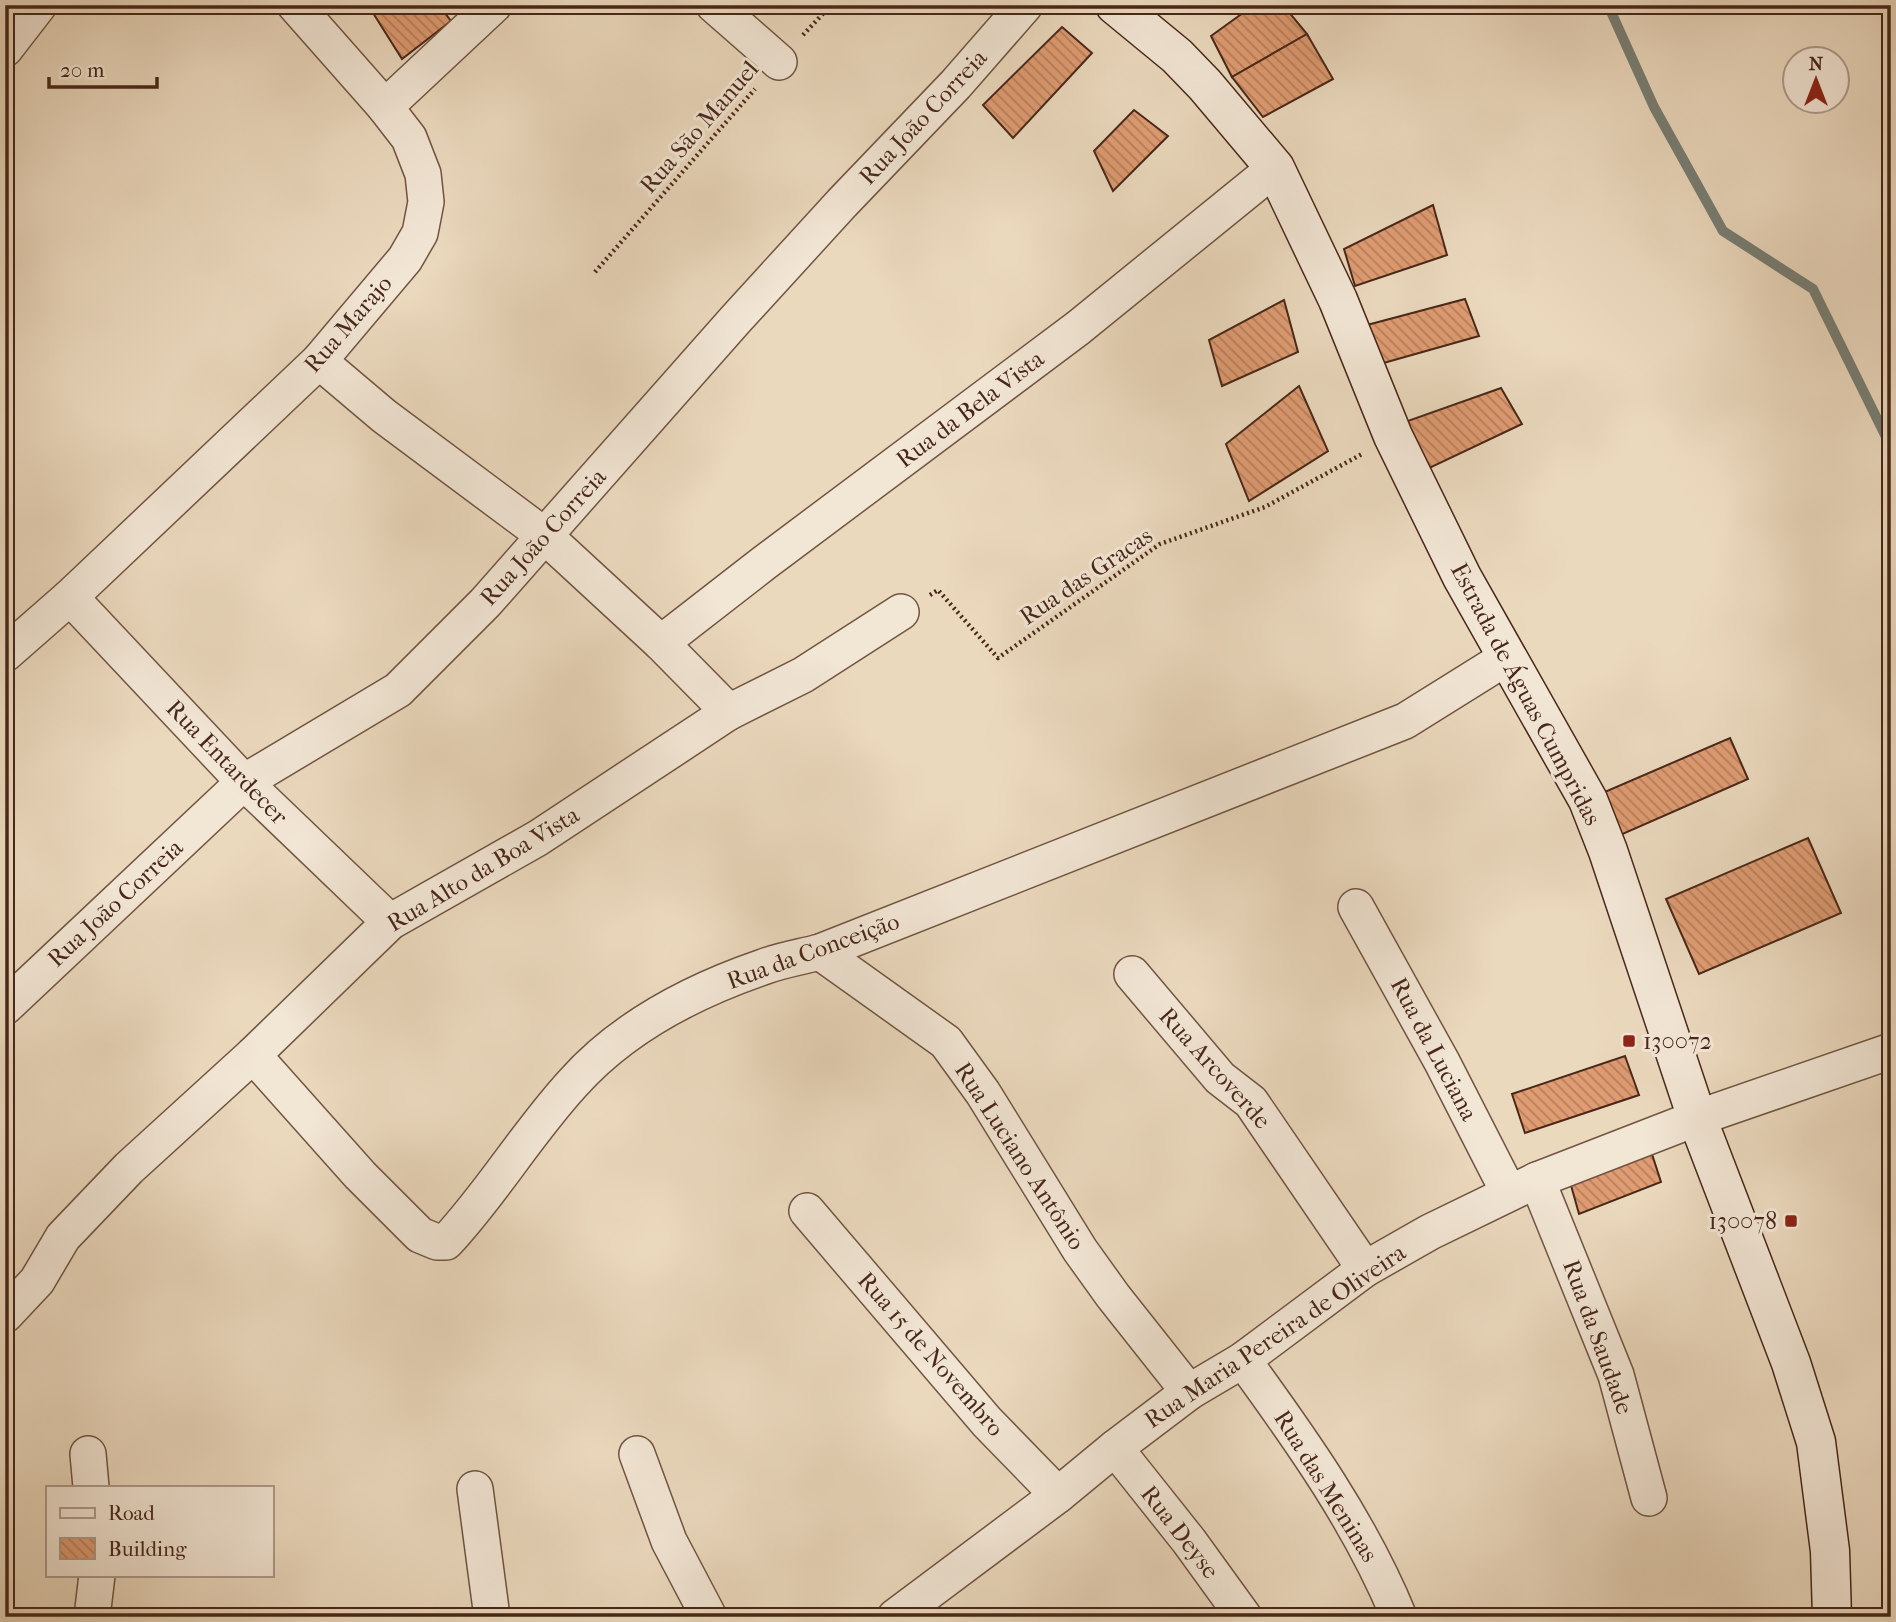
<svg xmlns="http://www.w3.org/2000/svg" width="1896" height="1622" font-family="'IM FELL French Canon',serif">
<style>
.lines{fill:none;stroke-linecap:round;stroke-linejoin:round}
.stream{stroke:#787f75;stroke-width:10}
.building{fill:url(#building-back-hatch);stroke:#482719;stroke-width:2}
.street-casing{stroke:#715442;stroke-width:38}
.secondary-casing{stroke:#482719;stroke-width:41}
.path{stroke:#482719;stroke-width:4.5;stroke-dasharray:2 3.5;stroke-linecap:butt}
.street{stroke:#f2e6d5;stroke-width:35}
.secondary{stroke:#f2e6d5;stroke-width:38}
.poi-dot{fill:#8f2418;stroke:#f2e6d5;stroke-width:2.5}
.labels{text-anchor:middle;stroke-width:6;stroke-linejoin:round;paint-order:stroke}
.street-label{font-size:24px;fill:#482719;stroke:#f2e6d5}
.poi-label{font-size:24px;fill:#482719;stroke:#f2e6d5;text-anchor:start}
</style>
<defs>
<pattern id="building-back-hatch" width="6" height="6" patternUnits="userSpaceOnUse" patternTransform="scale(1.75)"><rect width="6" height="6" fill="#e09c72"/><path d="M-1 5l2 2M0 0l6 6M5-1l2 2" fill="none" stroke="#b87f5d"/></pattern>
</defs>
<rect width="100%" height="100%" fill="#ebd9be"/>
<filter id="stains"><feTurbulence type="fractalNoise" baseFrequency=".00286" numOctaves="4"/><feColorMatrix values="0 0 0 0 .2 0 0 0 0 .09 0 0 0 0 .02 0 0 0 .5 -.17"/></filter>
<radialGradient id="worn" r=".72"><stop offset=".6" stop-color="#630" stop-opacity="0"/><stop offset="1" stop-color="#630" stop-opacity=".3"/></radialGradient>
<g class="lines">
<polyline class="stream" points="1608,5 1654,107 1723,231 1813,289 1891,447"/>
</g>
<g class="building">
<polygon points="368,5 439,5 451,21 402,59"/>
<polygon points="1254,5 1283,5 1307,34 1232,77 1211,36"/>
<polygon points="1062,27 1092,53 1013,138 983,105"/>
<polygon points="1307,34 1333,79 1263,117 1232,77"/>
<polygon points="1134,110 1168,136 1113,191 1094,151"/>
<polygon points="1433,205 1447,255 1355,286 1344,249"/>
<polygon points="1465,299 1479,336 1380,364 1367,325"/>
<polygon points="1284,300 1298,352 1222,386 1209,340"/>
<polygon points="1299,386 1328,451 1249,501 1226,444"/>
<polygon points="1501,388 1522,424 1421,472 1402,423"/>
<polygon points="1730,738 1748,779 1618,836 1600,794"/>
<polygon points="1808,838 1841,913 1699,974 1666,899"/>
<polygon points="1625,1056 1639,1095 1525,1133 1512,1094"/>
<polygon points="1650,1148 1661,1182 1579,1214 1567,1171"/>
</g>
<g class="lines">
<g class="street-casing">
<g id="street">
<polyline points="714,5 779,62"/>
<polyline points="5,49 39,5"/>
<polyline points="385,107 494,5"/>
<polyline points="319,361 384,416 545,536 661,643 729,712"/>
<polyline points="70,597 244,782 390,922"/>
<polyline points="661,643 764,563 1078,328 1275,168"/>
<polyline points="5,654 70,597 319,361 405,259 420,233 426,202 423,174 409,138 385,107 295,5"/>
<polyline points="1356,907 1442,1062 1509,1193"/>
<polyline points="820,952 946,1042 983,1093 1080,1250 1113,1296 1189,1392"/>
<polyline points="1132,974 1220,1078 1251,1102 1365,1269"/>
<polyline points="5,1007 244,782 398,690 485,603 736,319 842,203 956,84 1025,5"/>
<path d="M253,1055l107,120 60,60 17,7h9c46,-49 81,-109 127,-159 49,-55 120,-92 190,-116 18,-7 38,-10 57,-15l585,-231 101,-63"/>
<polyline points="1537,1180 1616,1375 1649,1498"/>
<polyline points="807,1211 987,1422 1058,1495"/>
<polyline points="5,1315 37,1281 63,1237 129,1168 253,1055 390,922 538,838 729,712 803,675 901,612"/>
<path d="M1243,1360c59,81 118,164 156,257"/>
<polyline points="1115,1448 1189,1541 1244,1617"/>
<polyline points="88,1454 91,1487"/>
<polyline points="637,1454 669,1541 709,1617"/>
<polyline points="475,1489 492,1617"/>
<polyline points="92,1617 97,1575"/>
<polyline points="895,1617 1058,1495 1115,1448 1189,1392 1243,1360 1365,1269 1430,1232 1537,1180 1697,1118 1891,1051"/>
</g>
</g>
<g class="secondary-casing">
<polyline id="secondary" points="1115,5 1177,56 1205,85 1275,168 1338,300 1393,436 1462,577 1588,800 1608,851 1697,1118 1791,1363 1816,1442 1830,1551 1832,1617"/>
</g>
<g class="path">
<polyline points="803,35 831,5"/>
<polyline points="595,272 755,89"/>
<polyline points="930,595 938,590 998,658 1160,544 1265,507 1362,454"/>
</g>
<use href="#street" class="street"/>
<use href="#secondary" class="secondary"/>
</g>
<g class="poi-dot">
<rect x="1622" y="1034" width="14" height="14" rx="3.5"/>
<rect x="1784" y="1214" width="14" height="14" rx="3.5"/>
</g>
<g class="labels">
<g class="street-label">
<text transform="translate(923 117) rotate(-47)" y="8">Rua João Correia</text>
<text transform="translate(699 127) rotate(-49)" y="8">Rua São Manuel</text>
<text transform="translate(348 324) rotate(-49)" y="8">Rua Marajo</text>
<text transform="translate(970 409) rotate(-37)" y="8">Rua da Bela Vista</text>
<text transform="translate(543 537) rotate(-48)" y="8">Rua João Correia</text>
<text transform="translate(1086 576) rotate(-34)" y="8">Rua das Gracas</text>
<text transform="translate(1526 694) rotate(62)" y="8">Estrada de Águas Cumpridas</text>
<text transform="translate(227 762) rotate(46)" y="8">Rua Entardecer</text>
<text transform="translate(483 869) rotate(-31)" y="8">Rua Alto da Boa Vista</text>
<text transform="translate(115 903) rotate(-43)" y="8">Rua João Correia</text>
<text transform="translate(813 951) rotate(-20)" y="8">Rua da Conceição</text>
<text transform="translate(1434 1049) rotate(62)" y="8">Rua da Luciana</text>
<text transform="translate(1215 1068) rotate(48)" y="8">Rua Arcoverde</text>
<text transform="translate(1020 1156) rotate(57)" y="8">Rua Luciano Antônio</text>
<text transform="translate(1275 1336) rotate(-34)" y="8">Rua Maria Pereira de Oliveira</text>
<text transform="translate(1598 1337) rotate(70)" y="8">Rua da Saudade</text>
<text transform="translate(931 1354) rotate(49)" y="8">Rua 15 de Novembro</text>
<text transform="translate(1326 1486) rotate(58)" y="8">Rua das Meninas</text>
<text transform="translate(1180 1532) rotate(52)" y="8">Rua Deyse</text>
</g>
<g class="poi-label">
<text x="1643" y="1049">130072</text>
<text x="1777" y="1229" text-anchor="end">130078</text>
</g>
</g>
<rect width="1896" height="1622" fill="none" stroke="#ebd9be" stroke-width="28"/>
<rect x="7" y="7" width="1882" height="1608" fill="none" stroke="#482719" stroke-width="3.5"/>
<rect x="14" y="14" width="1868" height="1594" fill="none" stroke="#482719" stroke-width="2"/>
<rect x="46" y="1486" width="228" height="91" fill="#f2e6d5" stroke="#ae9a8a" stroke-width="2"/>
<rect x="60" y="1508" width="35" height="10" fill="#f2e6d5" stroke="#ae9a8a" stroke-width="2"/>
<text x="108" y="1520" font-size="21" fill="#482719">Road</text>
<rect x="60" y="1538" width="35" height="21" fill="url(#building-back-hatch)" stroke="#ae9a8a" stroke-width="2"/>
<text x="108" y="1556" font-size="21" fill="#482719">Building</text>
<g transform="translate(1816 80)"><circle r="33" fill="#f2e6d5" stroke="#ae9a8a" stroke-width="2"/>
<path d="M0-5L12 26L0 18L-12 26Z" fill="#8f2418"/>
<text y="-10" font-size="19" font-weight="bold" text-anchor="middle" fill="#482719">N</text>
</g>
<path d="M49 77v10h108v-10" fill="none" stroke="#482719" stroke-width="3.5"/>
<text x="60" y="77" font-size="21" fill="#482719" stroke="#f2e6d5" stroke-width="5" paint-order="stroke">20 m</text>
<rect width="100%" height="100%" filter="url(#stains)"/>
<rect width="100%" height="100%" fill="url(#worn)"/>
</svg>
